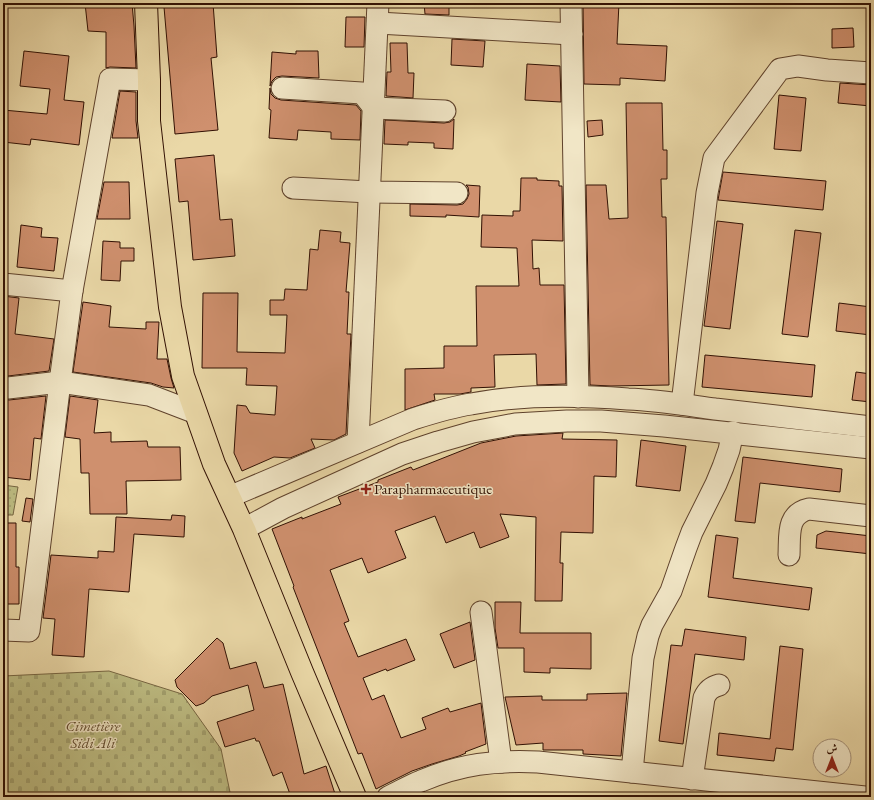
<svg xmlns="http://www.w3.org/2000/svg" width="874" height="800" font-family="'EB Garamond',Amiri,serif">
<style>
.grass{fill:url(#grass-dots);stroke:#776642}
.cemetery{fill:url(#cemetery-stones);stroke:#776642}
.building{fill:#cf906e;stroke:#311003}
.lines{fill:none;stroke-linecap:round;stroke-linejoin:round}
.minor-casing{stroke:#5f422c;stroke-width:23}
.major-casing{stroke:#311003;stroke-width:24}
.minor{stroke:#f1e6c6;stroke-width:21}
.major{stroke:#ead8a7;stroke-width:22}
.poi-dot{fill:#8f2418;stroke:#f1e6c6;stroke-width:1.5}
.labels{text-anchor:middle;stroke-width:3;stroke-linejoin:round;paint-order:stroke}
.poi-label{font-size:15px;fill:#311003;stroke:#f1e6c6;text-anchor:start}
.park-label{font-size:15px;font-style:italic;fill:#624c2f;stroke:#f1e6c6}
</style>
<defs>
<pattern id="grass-dots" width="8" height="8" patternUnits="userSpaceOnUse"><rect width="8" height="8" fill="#bdbc82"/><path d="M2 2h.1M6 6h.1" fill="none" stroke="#a3a16f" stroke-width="1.8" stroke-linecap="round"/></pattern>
<pattern id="cemetery-stones" width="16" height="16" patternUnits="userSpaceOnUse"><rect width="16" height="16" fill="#bdbc82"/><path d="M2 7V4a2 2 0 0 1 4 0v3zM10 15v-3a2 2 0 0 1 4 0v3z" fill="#a3a16f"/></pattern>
</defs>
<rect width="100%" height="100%" fill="#ead8a7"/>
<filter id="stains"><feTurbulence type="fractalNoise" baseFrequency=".005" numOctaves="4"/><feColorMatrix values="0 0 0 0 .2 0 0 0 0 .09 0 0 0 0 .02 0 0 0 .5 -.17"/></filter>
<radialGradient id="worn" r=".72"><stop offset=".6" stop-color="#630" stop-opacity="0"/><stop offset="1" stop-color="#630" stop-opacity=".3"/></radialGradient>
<polygon class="grass" points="3,485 18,487 13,515 3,515"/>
<polygon class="cemetery" points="109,671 182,694 221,749 231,797 3,797 3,676"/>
<g class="building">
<polygon points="85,3 132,3 134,26 136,68 110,67 106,68 106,32 88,31"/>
<polygon points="205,3 213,3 217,57 211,58 218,130 175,134 164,7"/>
<polygon points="424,3 449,3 449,15 425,14"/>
<polygon points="583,3 619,3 617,44 667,46 665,81 620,78 620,85 584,84"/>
<polygon points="346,17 365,17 364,47 345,47"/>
<polygon points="853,28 854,47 832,48 832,29"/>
<polygon points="452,39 485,41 483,67 451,65"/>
<polygon points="390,43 407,43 408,73 414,73 413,98 386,96 387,72 391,72"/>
<polygon points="24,51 69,56 64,100 84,102 79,145 31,139 30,145 3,142 3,110 47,114 50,89 20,86"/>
<polygon points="296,51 318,51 319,78 282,76 276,77 272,81 270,86 272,52 296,54"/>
<polygon points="527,64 560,66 561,102 525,100"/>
<polygon points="840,83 871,85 871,106 838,103"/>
<polygon points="270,88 271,94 275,98 281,100 356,105 361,111 360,140 331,139 331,132 298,130 297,140 269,138 271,110 269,109"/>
<polygon points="120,91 136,92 136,121 138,138 112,138"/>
<polygon points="779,95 806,98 801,151 774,149"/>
<polygon points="626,103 662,103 663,150 667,150 667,179 661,179 662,217 666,217 669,385 611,386 590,385 586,185 606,185 609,219 628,218"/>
<polygon points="454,119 453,149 434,148 434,143 408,142 408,145 384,144 385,120 444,123 450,122"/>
<polygon points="602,120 603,135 588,137 587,121"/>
<polygon points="214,155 220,220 232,219 235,256 193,260 188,201 179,202 175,159"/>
<polygon points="723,172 826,181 823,210 718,200"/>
<polygon points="521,178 537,178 537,180 559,181 559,186 562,186 563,241 532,240 533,269 539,268 540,285 564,285 566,384 537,385 536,354 494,355 495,387 471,388 471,392 460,394 434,394 435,400 405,410 405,369 444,368 444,346 477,346 476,286 519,286 517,248 481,247 482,215 513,216 513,211 520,211"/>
<polygon points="104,182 129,182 130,219 97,219"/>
<polygon points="466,185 480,186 479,217 446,215 446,217 410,216 410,204 457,205 463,204 467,199 469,194 468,187"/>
<polygon points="717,221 743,224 730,329 704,326"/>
<polygon points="21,225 42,228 41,237 58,238 54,271 17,267"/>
<polygon points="320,230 341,232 340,242 350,243 346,292 349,292 347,334 351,334 346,434 334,440 311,439 315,448 290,458 274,457 242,471 234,453 237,405 246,406 250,413 275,415 277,386 246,385 247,368 202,368 203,293 238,293 237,352 285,353 287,315 270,315 270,300 284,300 285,289 307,290 310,249 318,250"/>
<polygon points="795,230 821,233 808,337 782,334"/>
<polygon points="103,241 120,242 120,248 134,248 134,261 121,261 120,281 101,280"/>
<polygon points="3,296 19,298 15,334 54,339 49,371 8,376 3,375"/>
<polygon points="83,302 111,306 109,327 146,329 146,322 159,322 157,359 167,359 171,378 174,388 163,387 151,383 73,372"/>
<polygon points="839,303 871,307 871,335 836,331"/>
<polygon points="705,355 815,365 812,397 702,387"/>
<polygon points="856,372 871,374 871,402 852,400"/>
<polygon points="46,396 41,439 34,438 30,480 3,477 3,408 4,399 9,400"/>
<polygon points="70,396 98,400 94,433 111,432 111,442 147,441 148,447 180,447 181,480 126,481 127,514 90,514 89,473 81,473 80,439 65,437"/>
<polygon points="563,433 562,439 617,440 616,477 594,476 593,533 561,532 560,563 563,563 562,601 535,601 536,517 500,514 509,537 480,548 474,532 446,543 435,516 395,531 406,558 368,573 362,558 330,570 349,621 344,623 358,657 406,639 415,660 387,671 386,669 363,678 372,700 384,695 401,738 426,729 422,718 448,708 450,712 481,703 486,744 465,752 466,753 459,756 432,764 412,771 376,789 362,753 358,754 293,587 294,586 272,529 302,517 302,519 341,504 338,497 378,482 378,480 411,467 413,470 481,443 516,436"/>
<polygon points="641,440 686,446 680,491 636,486"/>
<polygon points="743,457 842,469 840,492 760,483 755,523 735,521"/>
<polygon points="26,498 33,499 30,522 22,521"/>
<polygon points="172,515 185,516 184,537 134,534 129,592 89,589 84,657 52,655 55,619 43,618 51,555 98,558 98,551 114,552 116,517 171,520"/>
<polygon points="3,523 16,523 16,567 19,567 19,604 3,604"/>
<polygon points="826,531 871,536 871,554 816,548 817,535"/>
<polygon points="716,535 738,538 733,578 812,588 809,610 708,597"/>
<polygon points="495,602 521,602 520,633 591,633 591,669 550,668 550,673 524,672 524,648 498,648 495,628"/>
<polygon points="470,622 475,660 454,668 440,634"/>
<polygon points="685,629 746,637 744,660 695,654 683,744 659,741 671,645 682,646"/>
<polygon points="217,638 223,643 230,669 256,662 264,688 283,684 304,774 326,766 336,797 291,797 282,772 273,776 259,741 256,741 255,738 225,747 217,722 254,710 248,685 212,696 204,703 196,706 177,687 175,680"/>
<polygon points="780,646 803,649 793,750 776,748 774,761 717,755 719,733 770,739"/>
<polygon points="627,693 621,756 583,754 583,750 543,750 543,743 516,745 505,697 542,696 542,700 587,700 587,694"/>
</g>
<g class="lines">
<g class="minor-casing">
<g id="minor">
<polyline points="571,3 578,397"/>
<polyline points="378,23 572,34"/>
<polyline points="282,88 362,93 374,108 445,111"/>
<polyline points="293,188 369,192 457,193"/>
<polyline points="3,284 72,291"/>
<polyline points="3,387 8,388 60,382 149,395 196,413"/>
<polyline points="682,404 707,193 714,158 780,69 798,66 827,70 871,73"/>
<polyline points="358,442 378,3"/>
<path d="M229,497l184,-78c19,-6 38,-12 58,-15 51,-10 105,-9 157,-5 29,1 58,6 87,10 52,6 104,12 156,18"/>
<polyline points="244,529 283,508 402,454 438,442 473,432 515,424 567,421 601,421 664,426 871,448"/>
<path d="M789,555c1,-19 -3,-41 20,-46l62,7"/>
<polyline points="481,612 501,762"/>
<polyline points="3,630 29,631 60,382 72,291 110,79 149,80"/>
<polyline points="632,772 643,658 648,636 652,625 671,591 686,548 692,532 716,484 723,467 729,450 733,432"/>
<path d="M692,779l12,-81c3,-7 7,-11 15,-13"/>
<path d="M388,797c11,-5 22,-12 33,-16 40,-17 74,-21 117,-19l327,35"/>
</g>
</g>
<g class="major-casing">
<polyline id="major" points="146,3 149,80 149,121 170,307 183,376 214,464 244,529 302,672 355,797"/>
</g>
<use href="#minor" class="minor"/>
<use href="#major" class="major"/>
</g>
<path class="poi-dot" d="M364 483h4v4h4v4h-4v4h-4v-4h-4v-4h4z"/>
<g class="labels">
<g class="poi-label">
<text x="374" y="494">Parapharmaceutique</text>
</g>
<g class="park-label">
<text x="93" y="731">Cimetière<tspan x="93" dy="17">Sidi Ali</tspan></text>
</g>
</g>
<rect width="874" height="800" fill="none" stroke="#ead8a7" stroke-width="16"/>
<rect x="4" y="4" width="866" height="792" fill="none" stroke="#311003" stroke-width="2"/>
<rect x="8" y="8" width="858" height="784" fill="none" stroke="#311003"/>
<g transform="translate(832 758)"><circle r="19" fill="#f1e6c6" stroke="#a49078"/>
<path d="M0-3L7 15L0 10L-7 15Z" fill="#8f2418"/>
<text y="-6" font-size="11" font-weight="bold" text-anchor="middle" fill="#311003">ش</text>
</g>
<rect width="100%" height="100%" filter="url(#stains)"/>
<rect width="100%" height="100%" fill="url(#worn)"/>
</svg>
